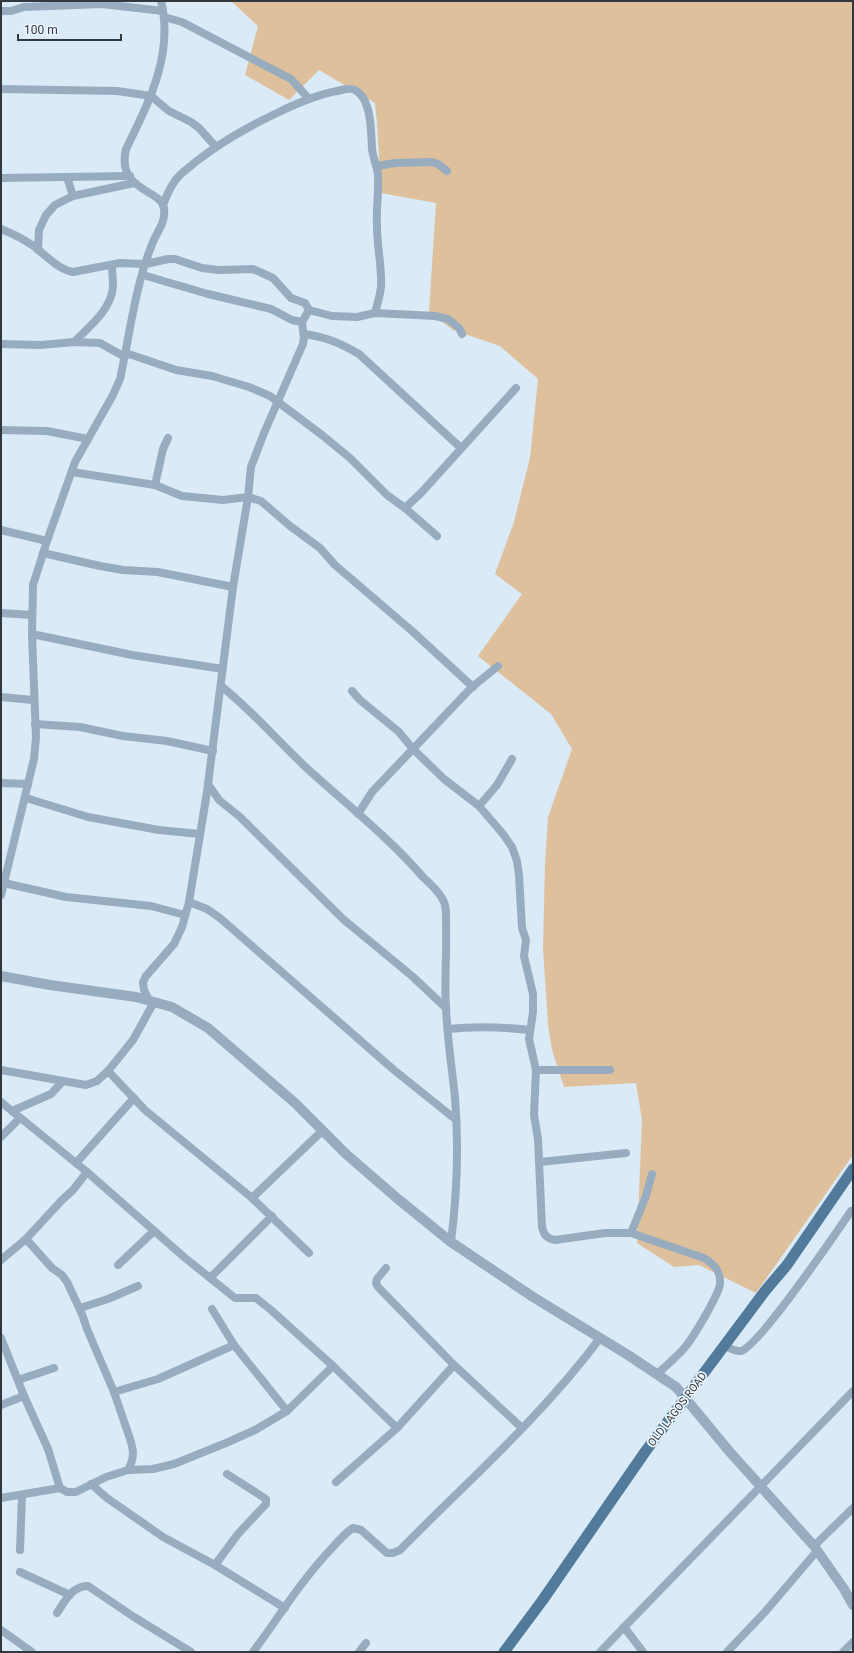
<svg xmlns="http://www.w3.org/2000/svg" width="854" height="1653" font-family="Roboto,sans-serif">
<style>
.green{fill:#dfc09c}
.lines{fill:none;stroke-linecap:round;stroke-linejoin:round}
.minor{stroke:#97adbf;stroke-width:8}
.tertiary{stroke:#97adbf;stroke-width:10}
.primary{stroke:#527b9b;stroke-width:11}
.labels{text-anchor:middle;stroke-width:3.5;stroke-linejoin:round;paint-order:stroke}
.street-label{font-size:11px;fill:#32383d;stroke:#edf6fe}
</style>
<rect width="100%" height="100%" fill="#daeaf7"/>
<polygon class="green" points="231,1 853,1 853,1155 756,1293 699,1265 674,1267 637,1243 642,1120 636,1083 564,1087 552,1050 548,1024 543,949 545,863 548,817 572,749 551,714 478,656 522,594 495,574 514,522 530,458 538,379 500,346 453,330 429,312 436,203 381,193 377,122 375,103 319,70 289,100 245,75 258,26"/>
<g class="lines">
<g class="minor">
<polyline points="1,11 11,11 24,7 102,4 163,11"/>
<polyline points="164,17 182,22 291,79 309,99"/>
<polyline points="1,89 117,91 151,96 169,111 191,122 199,128 216,147"/>
<polyline points="377,166 395,163 432,162 438,164 447,171"/>
<polyline points="67,177 73,196"/>
<polyline points="1,178 130,176"/>
<path d="M163,205c4,-11 9,-23 18,-31 28,-25 60,-44 94,-60 20,-10 40,-19 62,-23 6,-1 12,-4 18,-1 17,9 16,43 17,59 1,9 5,17 6,26 1,17 -2,34 -1,51 0,21 5,40 4,61 -1,9 -4,18 -6,26"/>
<path d="M1,229c10,4 21,9 31,16 13,9 25,24 41,27l47,-9 26,1 22,-5h7l27,9 17,2 34,-1 20,9 18,20 14,5 4,7 -7,12 2,16 -1,6 -39,89 -13,34 -3,30 -15,90 -26,205 -18,110 -7,25 -8,17 -28,32 -3,6 1,8 5,10"/>
<polyline points="38,250 39,230 46,215 55,205 73,196 134,183"/>
<polyline points="143,275 208,294 271,309 292,320 302,322"/>
<polyline points="309,310 332,316 357,317 375,313 435,316 448,319 459,328 462,334"/>
<path d="M304,334c22,3 36,9 55,20l102,94"/>
<path d="M74,342c15,-15 37,-32 39,-55 0,-8 -1,-15 -1,-22"/>
<polyline points="1,344 41,345 74,342 100,343 125,357"/>
<polyline points="126,353 176,370 212,376 249,387 270,396 322,435 350,458 387,495 405,508 437,536"/>
<polyline points="1,430 47,431 88,439"/>
<polyline points="72,472 155,485 182,496 223,500 248,497 261,501 290,526 320,548 335,565 412,631 473,687"/>
<polyline points="155,485 163,449 168,438"/>
<polyline points="405,508 421,493 516,388"/>
<polyline points="1,530 47,541"/>
<polyline points="43,553 100,566 123,570 158,572 233,587"/>
<polyline points="1,613 32,615"/>
<polyline points="32,634 132,655 223,669"/>
<path d="M221,686c33,26 59,58 90,86 38,34 78,66 112,105 7,7 17,15 21,25 3,8 2,18 2,26 1,26 -2,53 0,79 1,30 6,61 9,91 4,48 2,96 -4,144"/>
<path d="M352,691l8,9 39,32 14,17 31,30 35,27 24,28 9,13 5,14 2,14 3,53 4,12 -2,16 9,38v18l-4,27 7,31 -2,45 4,24 4,88c2,8 4,11 13,13l50,-7h26l73,25c10,6 17,13 16,25 0,10 -26,53 -34,63 -8,10 -19,19 -29,28"/>
<polyline points="1,697 33,700"/>
<polyline points="35,724 80,727 123,736 167,741 213,751"/>
<polyline points="1,783 28,784"/>
<polyline points="208,784 219,800 240,817 343,919 412,976 446,1008"/>
<polyline points="26,798 88,817 159,830 200,834"/>
<polyline points="479,806 497,785 512,759"/>
<polyline points="358,814 372,792 471,688 498,666"/>
<polyline points="4,883 66,897 151,906 185,915"/>
<path d="M1,895l33,-136 2,-22 -4,-103 1,-49 14,-44 28,-79 38,-67 7,-16c10,-45 15,-94 33,-137 5,-12 13,-20 11,-34 -3,-19 -48,-17 -38,-59 23,-47 48,-95 35,-148"/>
<polyline points="189,902 207,909 220,918 394,1070 455,1119"/>
<polyline points="154,1002 133,1040 108,1071 145,1110 252,1198 309,1253"/>
<path d="M448,1029c28,-3 54,-2 82,1"/>
<polyline points="1,1070 86,1085 97,1081 108,1071"/>
<polyline points="536,1070 610,1070"/>
<polyline points="1,1102 87,1172 184,1257 235,1298 256,1298 271,1310 333,1366 397,1428"/>
<polyline points="12,1111 51,1094 62,1082"/>
<polyline points="1,1137 20,1118"/>
<polyline points="540,1162 626,1153"/>
<polyline points="76,1163 134,1098"/>
<polyline points="252,1198 322,1131"/>
<polyline points="631,1233 646,1196 652,1174"/>
<path d="M26,1239l26,29 10,7 5,7 15,32 5,15 27,63 14,41c5,15 8,22 0,37"/>
<polyline points="1,1260 26,1239 62,1200 73,1190 87,1172"/>
<polyline points="118,1265 154,1231"/>
<polyline points="386,1268 377,1279 376,1283 378,1287 454,1365 522,1428"/>
<polyline points="210,1278 272,1216"/>
<polyline points="80,1308 108,1299 138,1286"/>
<polyline points="212,1309 234,1345 287,1411"/>
<polyline points="1,1338 24,1396 48,1449 60,1488 67,1492 76,1492 106,1477 128,1470 153,1469 174,1464 226,1443 255,1430 287,1411 333,1366"/>
<path d="M724,1345c5,3 11,7 17,6 18,-5 95,-118 110,-140"/>
<polyline points="18,1380 54,1368"/>
<polyline points="114,1392 158,1379 234,1345"/>
<polyline points="1,1405 24,1396"/>
<polyline points="336,1482 397,1428 454,1365"/>
<polyline points="91,1484 107,1498 163,1537 215,1565 285,1608"/>
<polyline points="1,1498 60,1488"/>
<polyline points="814,1546 853,1508"/>
<polyline points="20,1550 22,1495"/>
<polyline points="215,1565 238,1534 266,1504 266,1499 227,1474"/>
<polyline points="20,1572 70,1595"/>
<path d="M57,1613c8,-12 15,-27 31,-27l46,31 57,35"/>
<polyline points="624,1627 643,1652"/>
<polyline points="1,1630 32,1652"/>
<path d="M253,1652c26,-35 49,-73 80,-105 6,-7 12,-14 20,-19l8,2 26,23h6l7,-3c68,-69 142,-134 200,-212"/>
<polyline points="359,1652 366,1643"/>
<polyline points="600,1652 853,1391"/>
<polyline points="727,1652 765,1612 817,1551"/>
<polyline points="843,1652 853,1642"/>
</g>
<polyline class="tertiary" points="1,976 50,985 136,997 172,1007 208,1028 295,1103 346,1154 398,1199 451,1242 533,1297 628,1355 676,1387 729,1451 814,1546 844,1589 853,1605"/>
<polyline class="primary" points="504,1652 542,1601 645,1452 765,1291 787,1265 853,1169"/>
</g>
<g class="labels">
<g class="street-label">
<text transform="translate(677 1409) rotate(-53)" y="4">OLD LAGOS ROAD</text>
</g>
</g>
<rect width="854" height="1653" fill="none" stroke="#32383d" stroke-width="4"/>
<path d="M18 34v6h103v-6" fill="none" stroke="#32383d" stroke-width="2"/>
<text x="24" y="34" font-size="12" fill="#32383d" stroke="#edf6fe" stroke-width="3" paint-order="stroke">100 m</text>
</svg>
